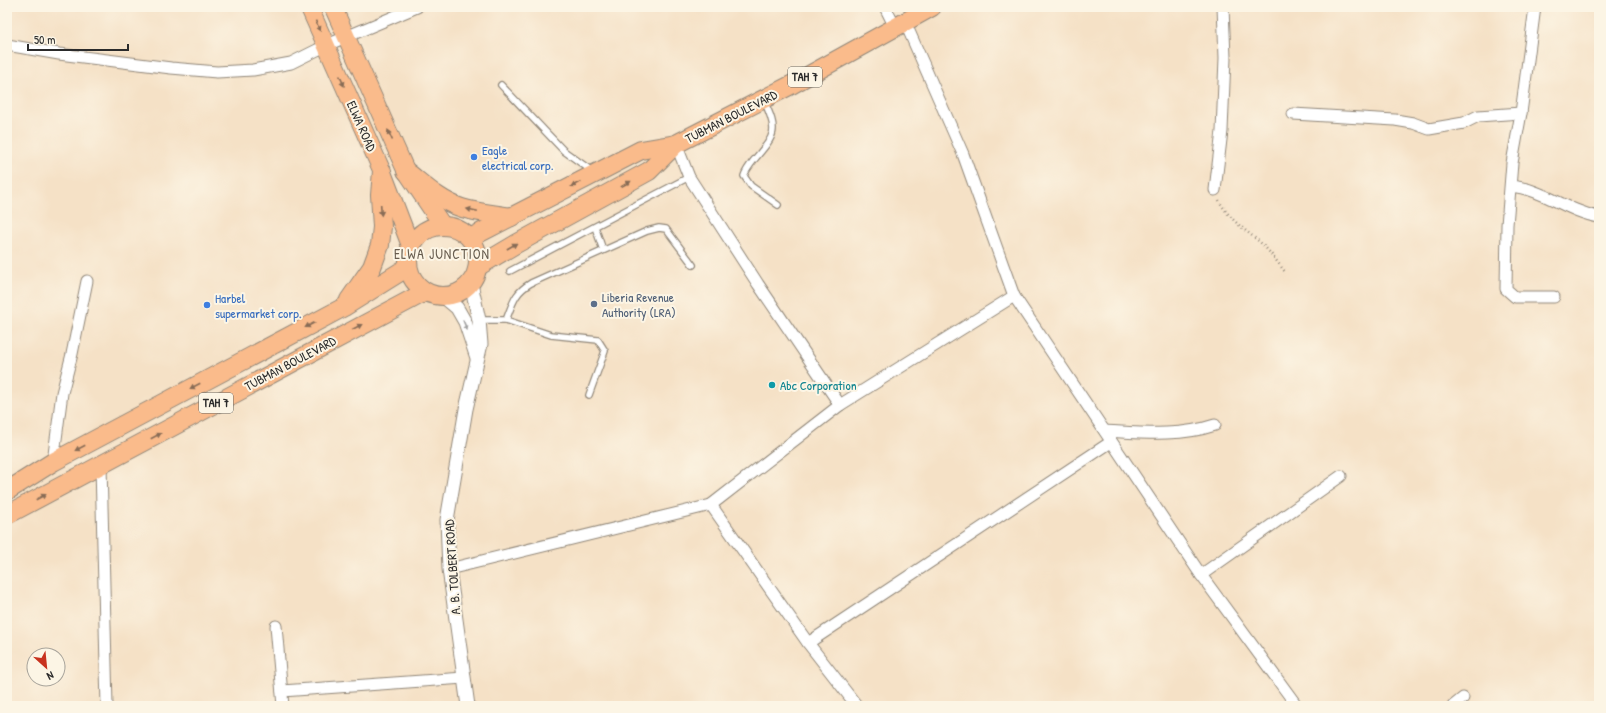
<svg xmlns="http://www.w3.org/2000/svg" width="1606" height="713" font-family="'Patrick Hand',sans-serif">
<style>
.lines{fill:none;stroke-linecap:round;stroke-linejoin:round}
.service-casing{stroke:#908678;stroke-width:8}
.minor-casing{stroke:#908678;stroke-width:13}
.tertiary-casing{stroke:#908678;stroke-width:15}
.primary-casing{stroke:#908678;stroke-width:19}
.trunk-casing{stroke:#908678;stroke-width:20}
.path{stroke:#908678;stroke-width:2.5;stroke-dasharray:1 3;stroke-linecap:butt}
.service{stroke:#fff;stroke-width:5.5}
.minor{stroke:#fff;stroke-width:11}
.tertiary{stroke:#fff;stroke-width:13}
.primary{stroke:#fabb8b;stroke-width:17}
.trunk{stroke:#fabb8b;stroke-width:18}
.oneway{fill:#886c56}
.oneway2{fill:#a0a0a0}
.shop-dot{fill:#3f7fe0;stroke:#fcf5e5;stroke-width:1.5}
.service-dot{fill:#5c6f8a;stroke:#fcf5e5;stroke-width:1.5}
.culture-dot{fill:#0f9aa8;stroke:#fcf5e5;stroke-width:1.5}
.labels{text-anchor:middle;stroke-width:4;stroke-linejoin:round;paint-order:stroke}
.shield{fill:#fcf5e5;stroke:#6a6863;stroke-width:1}
.shield-label{font-size:12px;font-weight:bold;fill:#2b2b2b}
.street-label{font-size:13px;fill:#2b2b2b;stroke:#fcf5e5}
.shop-label{font-size:13px;fill:#366cbe;stroke:#fcf5e5;text-anchor:start}
.service-label{font-size:13px;fill:#4e5e75;stroke:#fcf5e5;text-anchor:start}
.culture-label{font-size:13px;fill:#0d838f;stroke:#fcf5e5;text-anchor:start}
.neighbourhood-label{font-size:14px;letter-spacing:1px;fill:#685d4f;stroke:#fcf5e5}
</style>
<rect width="100%" height="100%" fill="#fcf5e5"/>
<filter id="ink" filterUnits="userSpaceOnUse"><feTurbulence type="fractalNoise" baseFrequency=".025" numOctaves="2"/><feDisplacementMap in="SourceGraphic" scale="8" xChannelSelector="R" yChannelSelector="G"/><feConvolveMatrix kernelMatrix="1 2 1 2 8 2 1 2 1" color-interpolation-filters="sRGB"/></filter>
<filter id="wash" filterUnits="userSpaceOnUse"><feTurbulence type="fractalNoise" baseFrequency=".012" numOctaves="4" result="noise"/><feDisplacementMap in="SourceGraphic" scale="16" xChannelSelector="R" yChannelSelector="G"/><feGaussianBlur stdDeviation="0.9" result="paint"/><feColorMatrix in="noise" values="0 0 0 0 0 0 0 0 0 0 0 0 0 0 0 0 0 1.4 0 .05"/><feComposite in="paint" operator="in"/></filter>
<g filter="url(#wash)">
<rect width="100%" height="100%" fill="#f5e1c6"/>
</g>
<g filter="url(#ink)">
<g class="lines">
<g class="service-casing">
<g id="service">
<polyline points="501,85 564,151 592,171"/>
<path d="M764,101c15,31 11,34 -10,59 -4,5 -8,10 -10,16l7,10 27,19"/>
<polyline points="595,227 603,250"/>
<polyline points="510,271 689,177"/>
<polyline points="479,320 506,320 551,335 598,340 605,351 589,395"/>
<path d="M506,320c7,-17 8,-27 25,-37l116,-52 12,-3 7,1 27,36"/>
</g>
</g>
<g class="minor-casing">
<g id="minor">
<polyline points="885,7 895,27"/>
<polyline points="1535,7 1521,113 1512,163 1507,225 1506,289 1515,297 1554,297"/>
<polyline points="905,22 963,154 1014,296 1201,575 1297,706"/>
<polyline points="7,45 59,54 171,68 217,72 253,70 291,63 327,45 417,7"/>
<polyline points="1293,114 1395,120 1413,123 1429,129 1464,123 1478,116 1521,113"/>
<polyline points="676,144 689,177 758,284 840,405"/>
<path d="M1511,186c32,3 57,26 88,31"/>
<polyline points="1215,190 1222,131 1225,58 1223,7"/>
<path d="M1105,431c37,2 74,6 110,-6"/>
<polyline points="53,462 62,393 72,354 87,281"/>
<polyline points="101,466 107,706"/>
<polyline points="711,505 840,405 1014,296"/>
<polyline points="449,569 711,505 808,643 857,706"/>
<polyline points="1201,575 1341,476"/>
<polyline points="276,626 283,706"/>
<polyline points="808,643 1111,442"/>
<polyline points="282,691 464,678"/>
<polyline points="1453,706 1463,698"/>
</g>
</g>
<g class="tertiary-casing">
<g id="tertiary">
<polyline points="444,297 457,308 465,322 477,358"/>
<polyline points="468,706 449,569 447,520 466,409 481,344 479,320 471,284"/>
</g>
</g>
<g class="primary-casing">
<g id="primary">
<polyline points="309,7 382,171 411,247"/>
<polyline points="333,7 406,171 443,226"/>
</g>
</g>
<g class="trunk-casing">
<g id="trunk">
<path d="M406,171c18,14 34,30 56,37 16,5 33,6 49,9"/>
<circle cx="443" cy="261" r="35"/>
<polyline points="470,238 641,150 676,144"/>
<polyline points="479,266 516,244 649,171 676,144 793,84 932,7"/>
<polyline points="349,300 372,267 380,245 382,227 380,195 382,171"/>
<polyline points="7,491 53,462 344,307 408,267"/>
<polyline points="7,515 425,292"/>
</g>
</g>
<path class="path" d="M1219,200c9,19 28,31 43,44 9,9 16,19 24,29"/>
<use href="#service" class="service"/>
<use href="#minor" class="minor"/>
<use href="#tertiary" class="tertiary"/>
<use href="#primary" class="primary"/>
<use href="#trunk" class="trunk"/>
</g>
<defs><path id="oneway-solid" d="M-6-.8H1V-3.2L6.5 0L1 3.2V.8H-6Z"/></defs>
<g class="oneway">
<use href="#oneway-solid" transform="translate(318 26) rotate(65)"/>
<use href="#oneway-solid" transform="translate(342 81) rotate(67)"/>
<use href="#oneway-solid" transform="translate(390 135) rotate(-114)"/>
<use href="#oneway-solid" transform="translate(576 184) rotate(153)"/>
<use href="#oneway-solid" transform="translate(626 184) rotate(-29)"/>
<use href="#oneway-solid" transform="translate(381 210) rotate(87)"/>
<use href="#oneway-solid" transform="translate(472 210) rotate(-168)"/>
<use href="#oneway-solid" transform="translate(512 246) rotate(-30)"/>
<use href="#oneway-solid" transform="translate(310 325) rotate(152)"/>
<use href="#oneway-solid" transform="translate(357 327) rotate(-28)"/>
<use href="#oneway-solid" transform="translate(195 386) rotate(152)"/>
<use href="#oneway-solid" transform="translate(156 436) rotate(-28)"/>
<use href="#oneway-solid" transform="translate(80 448) rotate(152)"/>
<use href="#oneway-solid" transform="translate(41 497) rotate(-28)"/>
</g>
<use class="oneway2" href="#oneway-solid" transform="translate(465 325) rotate(67)"/>
</g>
<g class="shop-dot">
<circle cx="474" cy="157" r="4"/>
<circle cx="207" cy="305" r="4"/>
</g>
<circle class="service-dot" cx="594" cy="304" r="4"/>
<circle class="culture-dot" cx="772" cy="385" r="4"/>
<g class="labels">
<g class="shield">
<rect x="788" y="67" width="34" height="20" rx="3"/>
<rect x="199" y="393" width="34" height="20" rx="3"/>
</g>
<g class="shield-label">
<text x="805" y="81">TAH 7</text>
<text x="216" y="407">TAH 7</text>
</g>
<g class="street-label">
<text transform="translate(731 116) rotate(-27)" y="5">TUBMAN BOULEVARD</text>
<text transform="translate(362 126) rotate(66)" y="5">ELWA ROAD</text>
<text transform="translate(290 363) rotate(-28)" y="5">TUBMAN BOULEVARD</text>
<text transform="translate(452 567) rotate(-94)" y="5">A. B. TOLBERT ROAD</text>
</g>
<g class="shop-label">
<text x="482" y="155">Eagle<tspan x="482" dy="15">electrical corp.</tspan></text>
<text x="215" y="303">Harbel<tspan x="215" dy="15">supermarket corp.</tspan></text>
</g>
<g class="service-label">
<text x="602" y="302">Liberia Revenue<tspan x="602" dy="15">Authority (LRA)</tspan></text>
</g>
<g class="culture-label">
<text x="780" y="390">Abc Corporation</text>
</g>
<g class="neighbourhood-label">
<text x="442" y="259">ELWA JUNCTION</text>
</g>
</g>
<rect width="1606" height="713" fill="none" stroke="#fcf5e5" stroke-width="24"/>
<g transform="translate(46 667) rotate(153)"><circle r="19" fill="#fcf5e5" stroke="#a8a49b"/>
<path d="M0-3L7 15L0 10L-7 15Z" fill="#c8321e"/>
<text y="-6" font-size="11" font-weight="bold" text-anchor="middle" fill="#2b2b2b">N</text>
</g>
<path d="M28 44v6h100v-6" fill="none" stroke="#2b2b2b" stroke-width="2"/>
<text x="34" y="44" font-size="12" fill="#2b2b2b" stroke="#fcf5e5" stroke-width="3" paint-order="stroke">50 m</text>
</svg>
